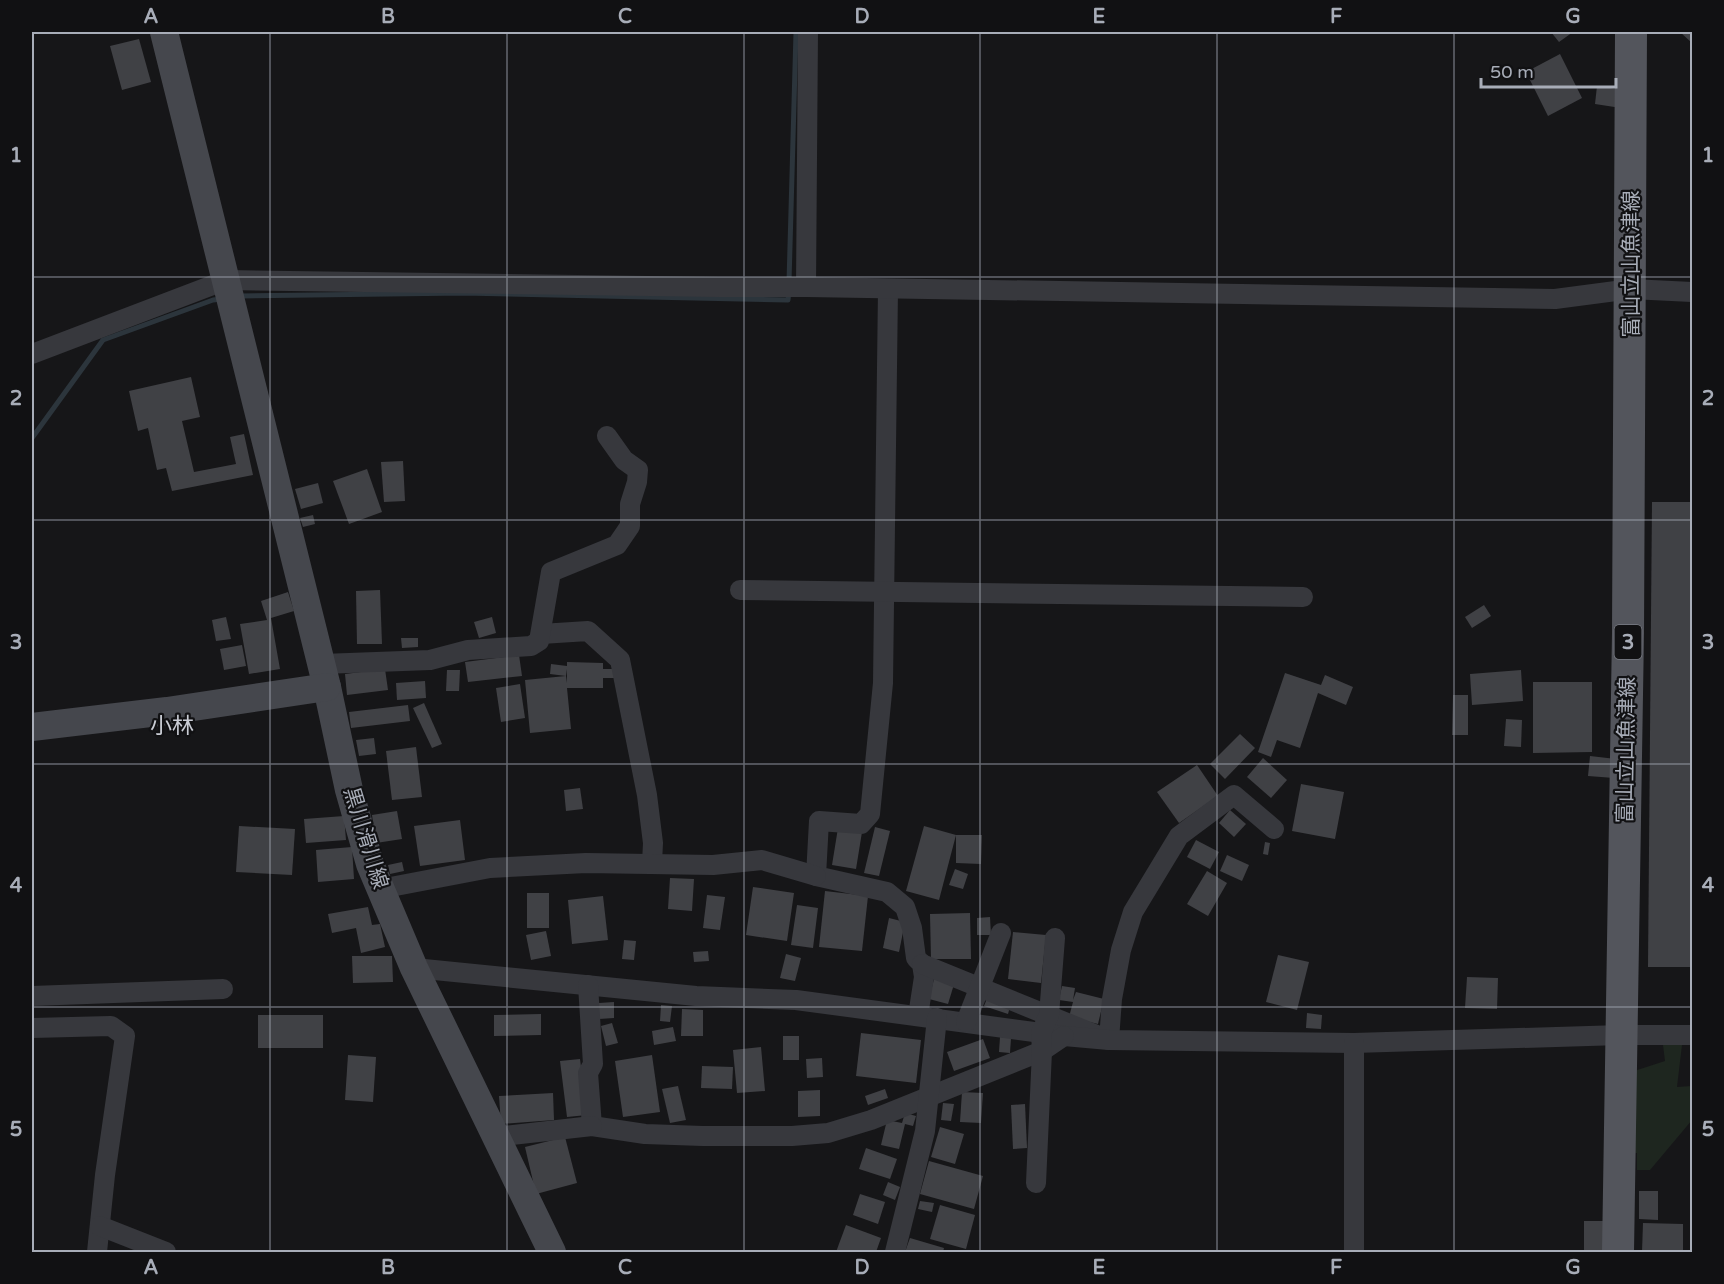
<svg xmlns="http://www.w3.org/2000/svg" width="1724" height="1284" font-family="'Varela Round','Noto Sans JP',sans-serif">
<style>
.green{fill:#1e261f}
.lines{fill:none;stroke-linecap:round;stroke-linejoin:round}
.stream{stroke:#2c353c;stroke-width:5}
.building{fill:#404145}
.street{stroke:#37383d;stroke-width:20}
.secondary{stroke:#45474d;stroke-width:28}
.primary{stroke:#53555c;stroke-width:32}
.grid{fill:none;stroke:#a8adb8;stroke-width:1.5;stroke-opacity:0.55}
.labels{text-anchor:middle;stroke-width:4.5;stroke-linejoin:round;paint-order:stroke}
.shield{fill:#111113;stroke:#7b7e86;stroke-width:1.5}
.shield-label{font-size:20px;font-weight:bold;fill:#a8adb8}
.street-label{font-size:21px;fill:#a8adb8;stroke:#111113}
.neighbourhood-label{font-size:22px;fill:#c9ccd4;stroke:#111113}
.neatline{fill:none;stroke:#a8adb8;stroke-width:2}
.grid-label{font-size:20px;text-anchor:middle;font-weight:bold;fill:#a8adb8}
</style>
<rect width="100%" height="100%" fill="#161618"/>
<polygon class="green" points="1663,1045 1682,1045 1677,1087 1692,1086 1692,1120 1650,1170 1637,1170 1637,1153 1628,1154 1628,1073 1665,1061"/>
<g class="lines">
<g class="stream">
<polyline points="789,282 796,32"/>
<polyline points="240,296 464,293 788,300 789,291"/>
<polyline points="32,438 103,340 213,300 222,299"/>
</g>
</g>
<g class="building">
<polygon points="1551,32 1573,32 1559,42"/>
<polygon points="1680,32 1692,32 1692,43"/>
<polygon points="139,39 151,82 122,90 110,46"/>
<polygon points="1560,54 1582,98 1548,116 1526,72"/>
<polygon points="1597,86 1624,90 1621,108 1595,104"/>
<polygon points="191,377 200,417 182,421 194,472 236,464 230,437 244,434 253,475 172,491 166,468 157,470 148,428 138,431 129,391"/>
<polygon points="403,461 405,501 384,502 381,462"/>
<polygon points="367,469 382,512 349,524 333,481"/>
<polygon points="318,483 323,503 301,509 295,489"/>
<polygon points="1652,502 1692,502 1692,967 1648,967"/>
<polygon points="313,515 315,524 303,527 300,518"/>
<polygon points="380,590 382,644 357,644 356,591"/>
<polygon points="288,592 294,611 271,618 280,669 249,674 240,624 267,620 261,601"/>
<polygon points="1484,605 1491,616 1472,628 1465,617"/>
<polygon points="226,617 231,639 216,641 212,620"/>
<polygon points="492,617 496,633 479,638 474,622"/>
<polygon points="401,638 418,638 418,647 402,648"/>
<polygon points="242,645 246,666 224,670 220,649"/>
<polygon points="519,655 522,676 468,682 465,662"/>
<polygon points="567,662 603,663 603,669 615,669 615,678 603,678 603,688 567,688 571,729 530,733 525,680 566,676 567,683 567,669 566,676 550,674 551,664 567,666"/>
<polygon points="385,669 388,690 347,695 345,674"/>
<polygon points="447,670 460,670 459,691 446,691"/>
<polygon points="1521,670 1523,701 1472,705 1470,674"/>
<polygon points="1285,673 1321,685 1325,675 1353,687 1346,705 1318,693 1300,748 1277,740 1271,757 1258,752"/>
<polygon points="425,681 426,698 397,700 396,683"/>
<polygon points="1533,682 1592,682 1592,752 1533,753"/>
<polygon points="520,684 525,718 501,722 496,688"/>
<polygon points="1453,695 1468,695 1468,735 1452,735"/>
<polygon points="424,703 442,744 432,748 413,708"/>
<polygon points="408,705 410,721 351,728 349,712"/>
<polygon points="1506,719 1522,720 1521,747 1504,746"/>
<polygon points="1240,734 1255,748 1225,779 1210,764"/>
<polygon points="374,738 376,754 359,756 356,740"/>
<polygon points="416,747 422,797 392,800 386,751"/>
<polygon points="1590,756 1616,759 1614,778 1588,776"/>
<polygon points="1263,758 1287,780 1271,798 1247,777"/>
<polygon points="1197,765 1218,796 1179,823 1157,792"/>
<polygon points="1301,784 1344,792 1335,839 1292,831"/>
<polygon points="580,788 583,809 566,811 564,790"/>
<polygon points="1230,810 1246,824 1234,837 1219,823"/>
<polygon points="397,811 402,839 376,843 372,815"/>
<polygon points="344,816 346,840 306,843 304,819"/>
<polygon points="460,820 465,860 420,866 414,826"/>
<polygon points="239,826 295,829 292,875 236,872"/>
<polygon points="924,826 956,835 939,900 906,891"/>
<polygon points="875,827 890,831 879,876 864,873"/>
<polygon points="838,828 862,832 856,869 832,865"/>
<polygon points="956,835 982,835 981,864 956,863"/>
<polygon points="1196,840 1219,852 1210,869 1187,857"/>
<polygon points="1265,842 1270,843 1268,855 1263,854"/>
<polygon points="352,847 354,879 318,882 316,850"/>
<polygon points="1227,855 1249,865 1242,881 1220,871"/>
<polygon points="402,862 404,871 390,874 388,865"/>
<polygon points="955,869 968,874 963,889 949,885"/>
<polygon points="1207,871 1227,883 1208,916 1187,904"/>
<polygon points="670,878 694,879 692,911 668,909"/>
<polygon points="753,887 794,893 787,941 746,935"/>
<polygon points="825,891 868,896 862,951 819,947"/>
<rect x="527" y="893" width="22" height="35"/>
<polygon points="707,895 725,897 720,930 703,928"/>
<polygon points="603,896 608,940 572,944 568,900"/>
<polygon points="797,905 818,908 813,948 791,945"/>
<polygon points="368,907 372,925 380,924 385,947 361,953 356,928 332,933 328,914"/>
<polygon points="970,913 971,959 931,959 930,914"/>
<polygon points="990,917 991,935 977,935 977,918"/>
<polygon points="889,918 905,922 899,952 883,948"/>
<polygon points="546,931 551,956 531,960 526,935"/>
<polygon points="1013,932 1046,935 1041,983 1008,979"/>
<polygon points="624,940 636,941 634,960 622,959"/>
<polygon points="708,951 709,961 694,962 693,952"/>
<polygon points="786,954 801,958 795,981 780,978"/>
<polygon points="1278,955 1309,962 1297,1010 1266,1002"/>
<polygon points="352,956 392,956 393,982 353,983"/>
<polygon points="935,975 955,981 948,1004 929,999"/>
<polygon points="1467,977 1498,978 1497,1009 1465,1008"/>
<polygon points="1062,986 1075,988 1073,1000 1076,992 1104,999 1098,1024 1069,1017 1073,1002 1059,1000"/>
<polygon points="988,996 1011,1003 1008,1014 984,1006"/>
<polygon points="614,1002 614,1018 599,1019 599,1003"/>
<polygon points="661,1005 672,1006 670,1022 660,1021"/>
<polygon points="682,1009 703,1010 703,1036 681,1036"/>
<polygon points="1307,1013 1322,1015 1321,1029 1306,1028"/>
<polygon points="541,1014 541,1035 494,1036 494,1015"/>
<rect x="258" y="1015" width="65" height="33"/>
<polygon points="612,1023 618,1043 606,1046 601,1026"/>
<polygon points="673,1027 676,1041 654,1045 652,1031"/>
<polygon points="861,1033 921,1040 916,1083 856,1076"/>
<rect x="783" y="1036" width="16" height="24"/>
<polygon points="1000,1037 1011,1038 1010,1053 999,1052"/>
<polygon points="983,1039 990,1058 954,1071 947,1052"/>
<polygon points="761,1047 765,1091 737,1093 733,1050"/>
<polygon points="348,1055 376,1057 373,1102 345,1100"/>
<polygon points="652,1055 660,1112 623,1117 615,1061"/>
<polygon points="822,1058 823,1077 807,1078 806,1059"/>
<polygon points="580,1059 587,1115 567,1117 560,1061"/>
<polygon points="702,1066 733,1067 732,1089 701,1088"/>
<polygon points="678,1086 686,1120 670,1123 662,1089"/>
<polygon points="885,1089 888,1098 868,1105 865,1096"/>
<polygon points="820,1090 820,1116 798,1117 798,1091"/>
<polygon points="962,1092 983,1093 981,1123 960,1122"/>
<polygon points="553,1093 554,1120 501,1124 499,1096"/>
<polygon points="943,1103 954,1104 951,1121 941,1120"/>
<polygon points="1025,1104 1027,1148 1013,1149 1011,1105"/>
<polygon points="905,1113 916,1116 913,1126 905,1124 899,1149 881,1145 887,1120 902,1123"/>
<polygon points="940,1127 964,1134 955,1164 931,1157"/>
<polygon points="565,1137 577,1183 536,1194 525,1147"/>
<polygon points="866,1148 897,1159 890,1179 859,1169"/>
<polygon points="929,1161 983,1176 974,1209 920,1194"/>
<polygon points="888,1182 900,1187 895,1200 883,1195"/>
<polygon points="1639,1191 1658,1191 1658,1220 1639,1219"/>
<polygon points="860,1194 885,1202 878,1224 853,1215"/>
<polygon points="920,1201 934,1203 932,1212 918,1209"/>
<polygon points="940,1205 975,1215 966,1249 930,1239"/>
<rect x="1584" y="1221" width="23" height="31"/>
<polygon points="1643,1223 1683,1224 1683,1252 1642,1252"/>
<polygon points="846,1225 881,1238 876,1252 836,1252"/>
<polygon points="910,1238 944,1248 943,1252 905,1252"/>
</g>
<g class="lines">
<g class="street">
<polyline points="806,287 808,32"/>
<polyline points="888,289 883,683 870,814 861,824 819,821 816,876 887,892 905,907 912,928 916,958 922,964 924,977 918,1016"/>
<polyline points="32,354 226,280 719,287 806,287 1555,299 1631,289 1692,292"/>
<polyline points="740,590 1303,597"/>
<polyline points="541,634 588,631 620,660 647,795 653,843 652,863"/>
<polyline points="322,664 430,660 468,650 531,646 539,641 551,572 617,545 630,526 630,504 637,482 638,470 624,460 607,436"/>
<polyline points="380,889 490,868 586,863 713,865 762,860 816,876"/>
<polyline points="922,964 1109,1040 1112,999 1121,950 1133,912 1179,836 1234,795 1274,829"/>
<polyline points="414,968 696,996 796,1000 1064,1036 1109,1040 1354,1043 1621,1035 1692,1035"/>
<polyline points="588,985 593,1064 588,1073 592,1126 645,1134 703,1136 792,1136 828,1133 871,1120 1042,1051 1064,1036"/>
<polyline points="32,996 223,989"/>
<polyline points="966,1022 1001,933"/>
<polyline points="32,1028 111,1026 125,1036 105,1175 97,1252"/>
<polyline points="495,1137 592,1126"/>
<polyline points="1036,1183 1042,1051 1041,1033 1049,1015 1055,938"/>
<polyline points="100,1226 166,1252"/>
<polyline points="895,1252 925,1131 937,1018"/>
<polyline points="1354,1252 1354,1043"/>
</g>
<g class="secondary">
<polyline points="164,32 327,687 349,790 370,864 414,968 552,1252"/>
<polyline points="32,727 167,711 327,687"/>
</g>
<polyline class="primary" points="1618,1252 1628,633 1631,32"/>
</g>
<path class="grid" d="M270,32v1220M507,32v1220M744,32v1220M980,32v1220M1217,32v1220M1454,32v1220M32,277h1660M32,520h1660M32,764h1660M32,1007h1660"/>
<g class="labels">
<rect class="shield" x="1614.5" y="625" width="27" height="34" rx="4.5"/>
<g class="shield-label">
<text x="1628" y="649">3</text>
</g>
<g class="street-label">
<text transform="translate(1631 264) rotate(-90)" y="7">富山立山魚津線</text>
<text transform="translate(1626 750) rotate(-89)" y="7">富山立山魚津線</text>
<text transform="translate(366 838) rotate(73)" y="7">黒川滑川線</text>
</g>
<g class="neighbourhood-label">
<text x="172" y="733">小林</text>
</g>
</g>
<rect width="1724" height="1284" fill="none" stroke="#111113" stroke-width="66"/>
<path d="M1481 78v9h135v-9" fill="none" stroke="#a8adb8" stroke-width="3"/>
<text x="1490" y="78" font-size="18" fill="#a8adb8" stroke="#111113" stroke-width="4.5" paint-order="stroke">50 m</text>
<rect x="33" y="33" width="1658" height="1218" class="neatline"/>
<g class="grid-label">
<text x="151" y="23">A</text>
<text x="388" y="23">B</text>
<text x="625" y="23">C</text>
<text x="862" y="23">D</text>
<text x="1099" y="23">E</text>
<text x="1336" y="23">F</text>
<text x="1573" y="23">G</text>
<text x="16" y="162">1</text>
<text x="1708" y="162">1</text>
<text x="16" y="405">2</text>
<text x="1708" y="405">2</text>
<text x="16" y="649">3</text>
<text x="1708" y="649">3</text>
<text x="16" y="892">4</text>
<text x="1708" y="892">4</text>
<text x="16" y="1136">5</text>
<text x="1708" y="1136">5</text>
<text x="151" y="1274">A</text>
<text x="388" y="1274">B</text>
<text x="625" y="1274">C</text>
<text x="862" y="1274">D</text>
<text x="1099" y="1274">E</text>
<text x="1336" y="1274">F</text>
<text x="1573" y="1274">G</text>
</g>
</svg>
